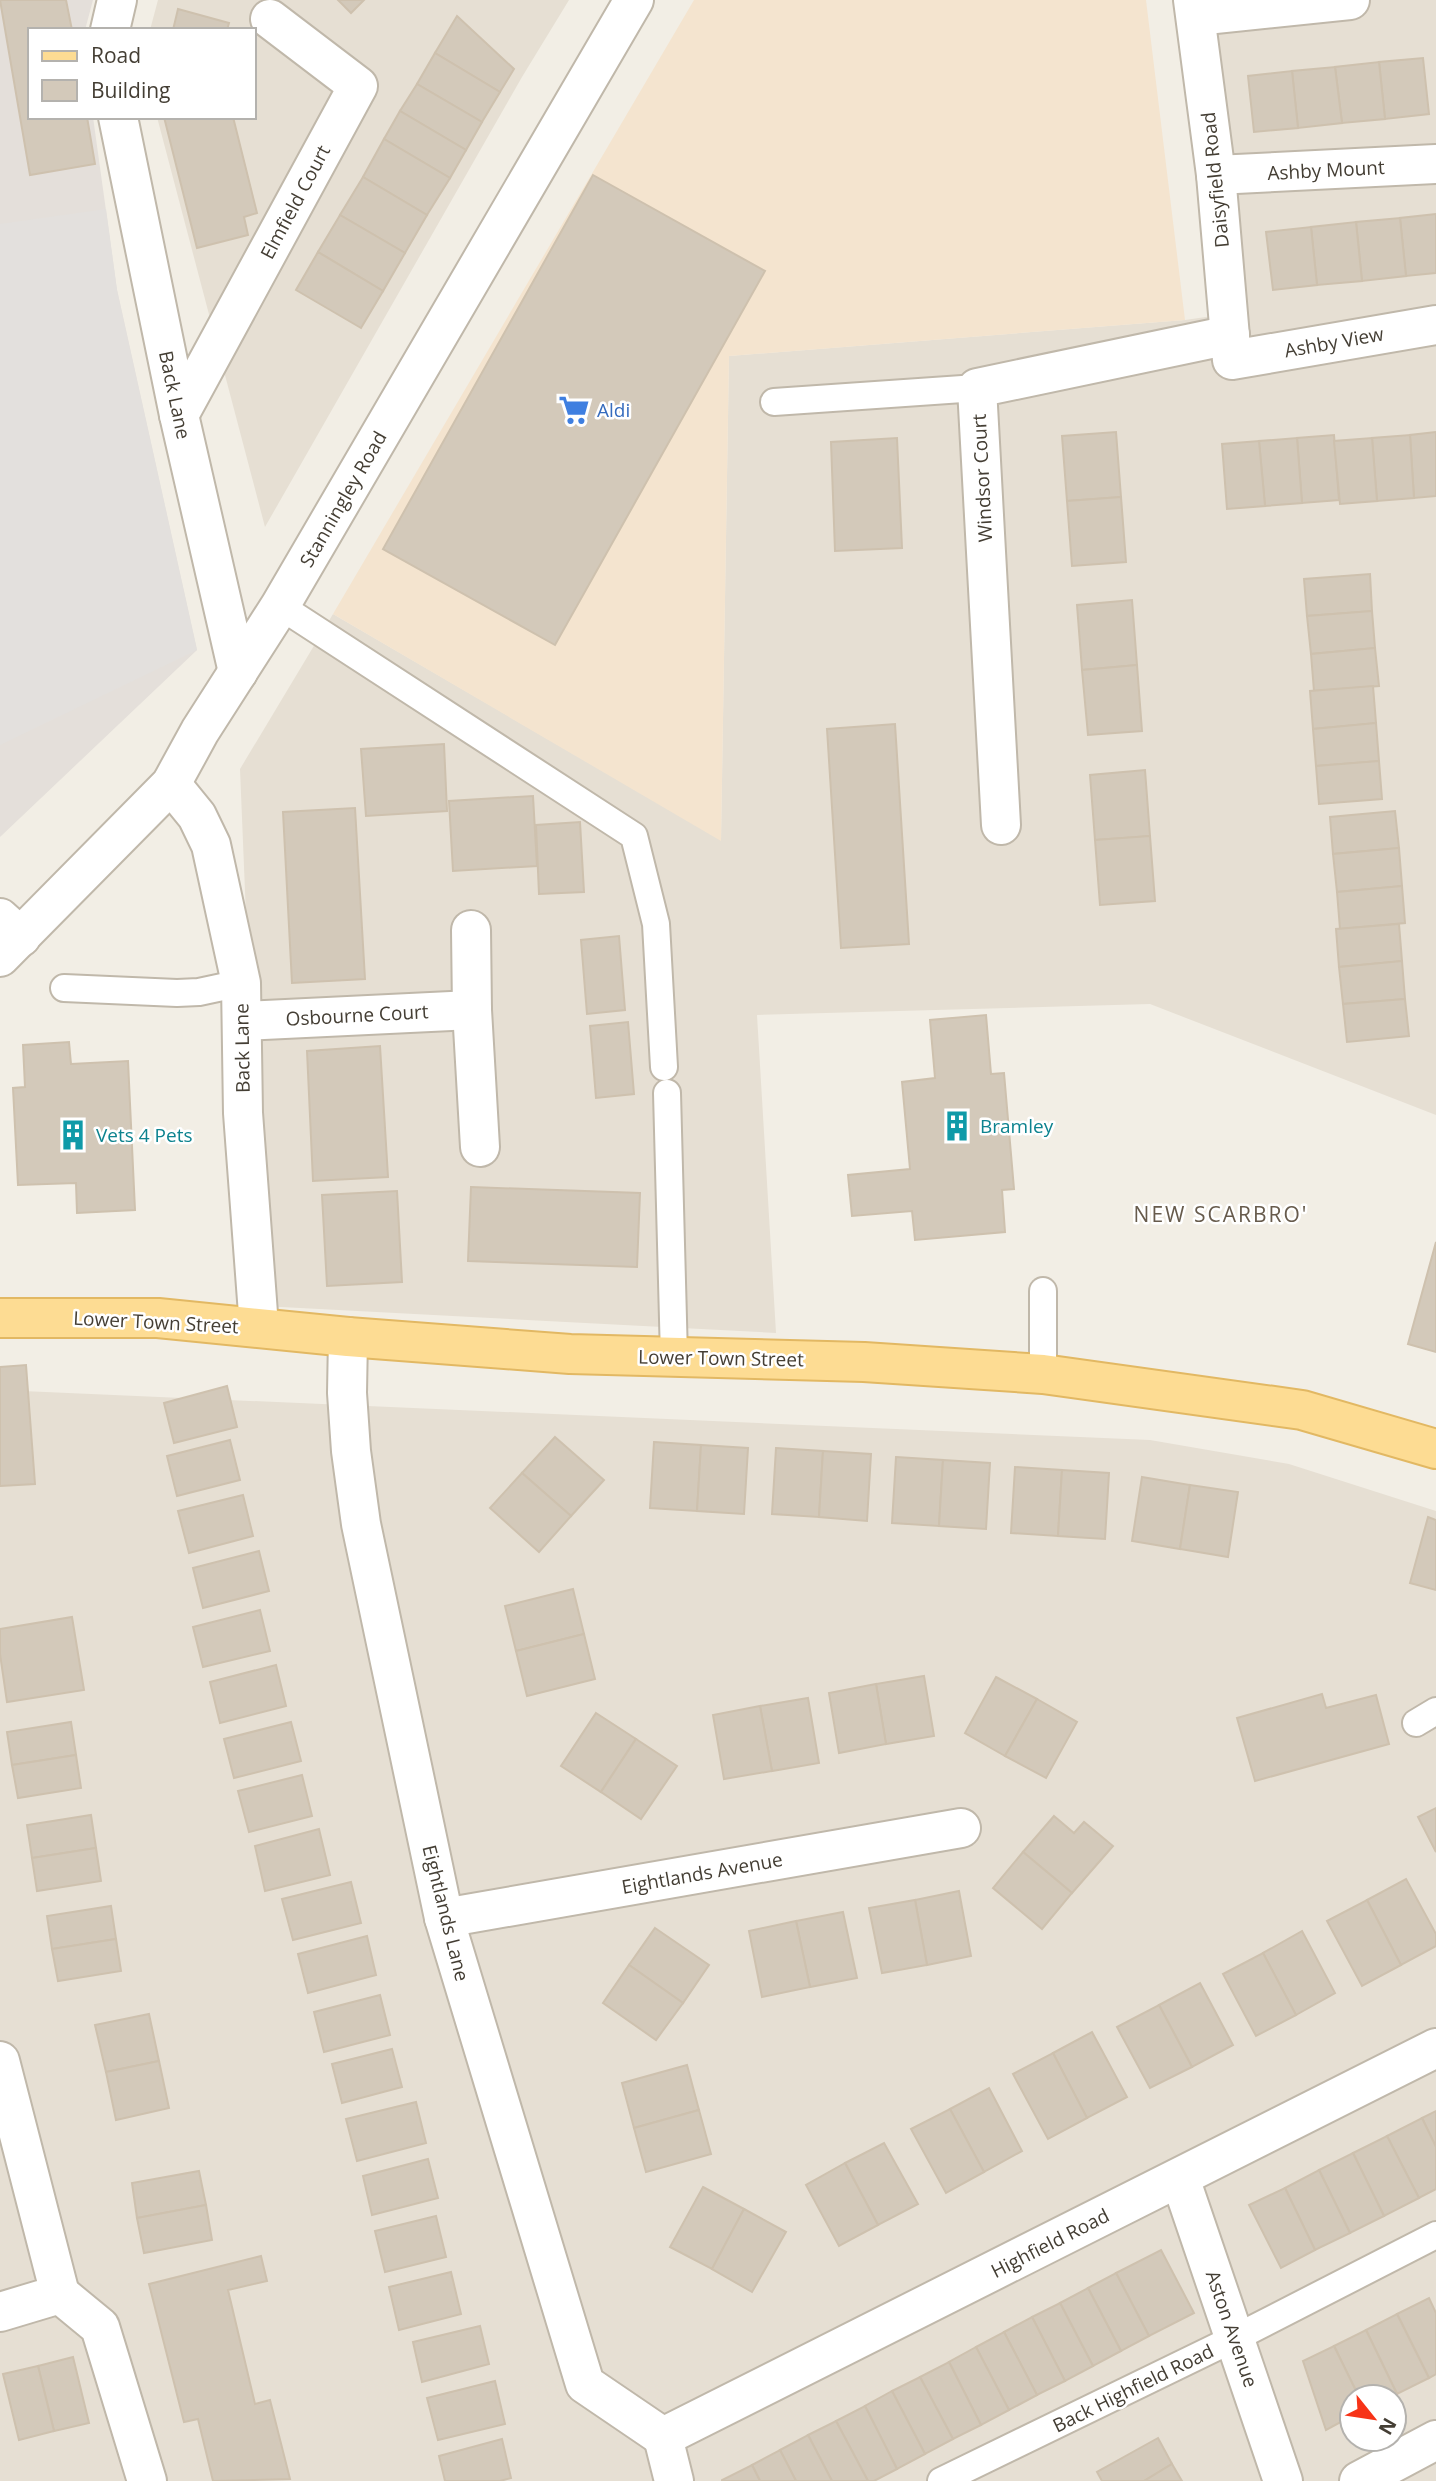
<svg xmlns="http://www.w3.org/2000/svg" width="1436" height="2481" font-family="'Open Sans',sans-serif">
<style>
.residential{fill:#e6dfd3;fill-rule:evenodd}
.commercial{fill:#f4e4cf}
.industrial{fill:#e4dfda}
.parking{fill:#e3e0dd}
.building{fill:#d3c9ba;stroke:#cec1ae;stroke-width:2}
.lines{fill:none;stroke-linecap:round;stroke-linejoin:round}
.service-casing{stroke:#c0b8aa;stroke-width:30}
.minor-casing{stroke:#c0b8aa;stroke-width:42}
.tertiary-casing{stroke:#c0b8aa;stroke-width:42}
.primary-casing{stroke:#e2b863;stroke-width:42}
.service{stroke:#fff;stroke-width:26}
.minor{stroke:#fff;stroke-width:38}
.tertiary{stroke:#fff;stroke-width:38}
.primary{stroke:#fddc93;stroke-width:38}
.labels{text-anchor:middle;stroke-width:5;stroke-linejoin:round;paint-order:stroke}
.street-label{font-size:19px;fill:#443e34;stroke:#fff}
.shop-label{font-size:19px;fill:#366cbe;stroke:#fff;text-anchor:start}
.culture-label{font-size:19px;fill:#0d838f;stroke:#fff;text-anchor:start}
.neighbourhood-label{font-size:21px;letter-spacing:2px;fill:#675b4c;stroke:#fff}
</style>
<rect width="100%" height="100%" fill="#f2eee5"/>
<g class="residential">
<polygon points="158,0 569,0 522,77 265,527 157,117 254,117 254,30 150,30"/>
<polygon points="1214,0 1436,0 1436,1115 1150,1004 757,1015 776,1333 262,1306 240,769 333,614 721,840 729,356 1185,320 1247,311"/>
<path d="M0,1390l1150,50 139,24 147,47v970h-1436zM1352,2397h42v42h-42z"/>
</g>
<polygon class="commercial" points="694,0 1146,0 1185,320 729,356 721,841 333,614"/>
<polygon class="industrial" points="0,0 93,0 85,30 30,30 30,117 93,117 117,290 197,650 0,837"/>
<polygon class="parking" points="106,209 117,290 197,650 0,745 0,224"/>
<g class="building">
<polygon points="0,0 66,0 72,30 30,30 30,117 87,117 95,164 30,175"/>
<polygon points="338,0 364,0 351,13"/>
<polygon points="178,9 229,23 227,30 173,30"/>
<polygon points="457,16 514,69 500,92 435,53"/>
<polygon points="435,53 500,92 482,122 417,84"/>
<polygon points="1423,58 1429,114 1385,119 1379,62"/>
<polygon points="1379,62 1385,119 1342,123 1335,67"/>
<polygon points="1335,67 1342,123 1298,128 1292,71"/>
<polygon points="1292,71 1298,128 1254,132 1248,76"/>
<polygon points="417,84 482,122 466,150 400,111"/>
<polygon points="400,111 466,150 450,178 384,139"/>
<polygon points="164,117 233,117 257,213 244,217 248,235 197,248"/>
<polygon points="384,139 450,178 427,215 363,177"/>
<polygon points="593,175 765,271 555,645 383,549"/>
<polygon points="363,177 427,215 405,253 340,215"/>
<polygon points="1436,214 1436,273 1406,276 1400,218"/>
<polygon points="340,215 405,253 383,291 318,252"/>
<polygon points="1400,218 1406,276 1362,281 1356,222"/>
<polygon points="1356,222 1362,281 1317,285 1311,227"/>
<polygon points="1311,227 1317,285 1273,290 1266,232"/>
<polygon points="318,252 383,291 361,328 296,290"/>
<polygon points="1116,432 1121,497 1067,501 1062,436"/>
<polygon points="1436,432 1436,496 1414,498 1410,435"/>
<polygon points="1334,435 1339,500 1302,503 1297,438"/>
<polygon points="1410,435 1414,498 1377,501 1372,438"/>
<polygon points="897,438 902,548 835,551 831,442"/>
<polygon points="1297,438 1302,503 1265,506 1259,441"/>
<polygon points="1372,438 1377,501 1340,504 1334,441"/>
<polygon points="1259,441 1265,506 1227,509 1222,444"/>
<polygon points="1121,497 1126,562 1072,566 1067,501"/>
<polygon points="1370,574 1372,611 1307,616 1304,579"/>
<polygon points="1132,600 1137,665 1082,670 1077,605"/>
<polygon points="1372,611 1375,648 1311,654 1307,616"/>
<polygon points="1375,648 1379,686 1314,691 1311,654"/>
<polygon points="1137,665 1142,731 1088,735 1082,670"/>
<polygon points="1373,686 1376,723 1313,729 1310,691"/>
<polygon points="1376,723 1379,761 1316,766 1313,729"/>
<polygon points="895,724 909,944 841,948 827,729"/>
<polygon points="444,744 447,811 366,816 361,749"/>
<polygon points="1379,761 1382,799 1319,804 1316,766"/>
<polygon points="1145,770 1150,836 1095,840 1090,775"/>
<polygon points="533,796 537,866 453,871 449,801"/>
<polygon points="355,808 365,979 292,983 283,812"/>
<polygon points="1395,811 1399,848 1333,854 1330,817"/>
<polygon points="580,822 584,892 539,894 536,825"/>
<polygon points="1150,836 1155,901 1100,905 1095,840"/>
<polygon points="1399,848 1402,886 1337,892 1333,854"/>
<polygon points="1402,886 1405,923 1340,929 1337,892"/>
<polygon points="1399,924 1402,961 1339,967 1336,929"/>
<polygon points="619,936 625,1010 587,1014 581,940"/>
<polygon points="1402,961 1405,999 1343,1004 1339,967"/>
<polygon points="1405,999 1409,1036 1347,1042 1343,1004"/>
<polygon points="986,1015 991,1074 1004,1073 1014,1189 1002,1190 1005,1232 915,1240 912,1211 852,1216 848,1175 910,1169 902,1082 935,1078 930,1020"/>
<polygon points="628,1022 634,1094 596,1098 590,1026"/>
<polygon points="69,1042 71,1064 128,1061 135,1210 77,1213 76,1183 18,1185 13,1088 25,1087 23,1045"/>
<polygon points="380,1046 388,1177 313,1181 307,1051"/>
<polygon points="471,1187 640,1193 637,1267 468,1261"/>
<polygon points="397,1191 402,1282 327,1286 322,1195"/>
<polygon points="1436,1242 1436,1352 1408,1344"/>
<polygon points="26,1365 35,1484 0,1486 0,1367"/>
<polygon points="227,1386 237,1427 174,1443 164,1403"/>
<polygon points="555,1437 604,1480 571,1516 522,1473"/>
<polygon points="230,1440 240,1480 177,1496 167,1456"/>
<polygon points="654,1442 701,1445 697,1511 650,1508"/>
<polygon points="701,1445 748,1448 744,1514 697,1511"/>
<polygon points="776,1448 823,1451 819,1517 772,1514"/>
<polygon points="823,1451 871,1454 867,1521 819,1517"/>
<polygon points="896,1457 943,1460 939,1526 892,1523"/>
<polygon points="943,1460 990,1463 986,1529 939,1526"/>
<polygon points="1015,1467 1062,1470 1058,1536 1011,1533"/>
<polygon points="1062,1470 1109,1473 1105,1539 1058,1536"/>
<polygon points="522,1473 571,1516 539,1552 490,1508"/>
<polygon points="1142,1477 1190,1485 1180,1549 1132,1541"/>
<polygon points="1190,1485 1238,1492 1228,1557 1180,1549"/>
<polygon points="243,1495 253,1536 189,1553 178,1511"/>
<polygon points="1428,1517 1436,1520 1436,1590 1410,1583"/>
<polygon points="259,1551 269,1591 203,1608 193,1568"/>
<polygon points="573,1589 584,1634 516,1651 505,1606"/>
<polygon points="260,1610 270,1651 203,1667 193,1627"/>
<polygon points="72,1617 84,1690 7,1702 0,1654 0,1629"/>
<polygon points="584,1634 595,1679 527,1696 516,1651"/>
<polygon points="276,1665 286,1706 220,1723 210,1682"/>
<polygon points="924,1676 934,1736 886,1744 876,1684"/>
<polygon points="996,1677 1037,1699 1005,1756 965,1733"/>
<polygon points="876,1684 886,1744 839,1753 829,1693"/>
<polygon points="1322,1694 1326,1708 1376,1695 1389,1744 1255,1781 1237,1718"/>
<polygon points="808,1698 819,1763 772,1771 760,1706"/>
<polygon points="1037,1699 1077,1722 1046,1778 1005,1756"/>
<polygon points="760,1706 772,1771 724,1779 713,1715"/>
<polygon points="596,1713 636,1739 601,1792 561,1766"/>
<polygon points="71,1722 76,1755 12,1765 7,1732"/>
<polygon points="291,1722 301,1761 234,1778 224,1739"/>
<polygon points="636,1739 677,1766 641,1819 601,1792"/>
<polygon points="76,1755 81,1788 18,1798 12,1765"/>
<polygon points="302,1775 312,1816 249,1832 238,1791"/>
<polygon points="1436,1808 1436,1852 1418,1817"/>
<polygon points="91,1815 96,1848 32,1858 27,1825"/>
<polygon points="1054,1816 1074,1833 1084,1822 1113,1846 1072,1893 1023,1852"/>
<polygon points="319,1829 330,1875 265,1891 255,1846"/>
<polygon points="96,1848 101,1881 37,1891 32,1858"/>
<polygon points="1023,1852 1072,1893 1042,1929 993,1888"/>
<polygon points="1406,1879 1436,1934 1436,1946 1401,1965 1367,1900"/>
<polygon points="351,1882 361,1923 293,1940 282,1899"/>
<polygon points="959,1891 971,1956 927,1965 915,1900"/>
<polygon points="915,1900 927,1965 882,1973 869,1908"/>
<polygon points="1367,1900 1401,1965 1362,1986 1327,1921"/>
<polygon points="111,1906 116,1939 52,1949 47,1916"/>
<polygon points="843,1912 857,1978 810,1987 796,1921"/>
<polygon points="796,1921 810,1987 762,1997 749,1931"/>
<polygon points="655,1928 709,1965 683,2003 629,1965"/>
<polygon points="1302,1931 1335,1993 1296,2015 1263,1953"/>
<polygon points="367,1936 376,1975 308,1993 298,1954"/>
<polygon points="116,1939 121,1971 58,1981 52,1949"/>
<polygon points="1263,1953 1296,2015 1256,2036 1223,1974"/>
<polygon points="629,1965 683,2003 656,2040 603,2003"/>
<polygon points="1200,1983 1233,2045 1192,2067 1159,2005"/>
<polygon points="380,1995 390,2035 324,2052 314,2012"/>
<polygon points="1159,2005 1192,2067 1150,2088 1117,2027"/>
<polygon points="149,2014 159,2061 106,2072 95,2025"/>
<polygon points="1092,2032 1127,2097 1087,2118 1053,2053"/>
<polygon points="392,2049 402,2087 342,2103 332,2064"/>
<polygon points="1053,2053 1087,2118 1048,2139 1013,2074"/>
<polygon points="159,2061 169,2108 116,2120 106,2072"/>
<polygon points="687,2065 699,2110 634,2128 622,2083"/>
<polygon points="989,2088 1022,2151 984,2172 950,2109"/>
<polygon points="416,2102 426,2143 357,2161 346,2119"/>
<polygon points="950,2109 984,2172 946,2193 911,2129"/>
<polygon points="699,2110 711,2154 646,2172 634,2128"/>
<polygon points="1436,2111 1436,2147 1422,2118"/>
<polygon points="1422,2118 1436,2147 1436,2189 1419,2198 1387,2136"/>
<polygon points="1387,2136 1419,2198 1384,2216 1353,2153"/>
<polygon points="884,2143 918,2204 878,2225 845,2163"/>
<polygon points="1353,2153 1384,2216 1350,2233 1319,2170"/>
<polygon points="428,2159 438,2198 372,2215 363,2176"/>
<polygon points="845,2163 878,2225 839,2246 806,2185"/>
<polygon points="1319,2170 1350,2233 1315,2250 1285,2188"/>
<polygon points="199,2171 206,2205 137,2218 132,2183"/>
<polygon points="703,2187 744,2209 712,2269 670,2247"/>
<polygon points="1285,2188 1315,2250 1281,2268 1249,2205"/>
<polygon points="206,2205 212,2240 144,2253 137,2218"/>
<polygon points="744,2209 786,2232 752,2292 712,2269"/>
<polygon points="436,2216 446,2257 385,2272 375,2231"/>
<polygon points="1161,2250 1194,2313 1149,2336 1116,2273"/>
<polygon points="261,2256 267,2281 228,2290 255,2404 270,2400 290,2479 213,2481 198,2419 184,2422 149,2284"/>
<polygon points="451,2272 461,2314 399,2330 389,2287"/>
<polygon points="1116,2273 1149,2336 1121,2351 1088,2288"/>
<polygon points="1088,2288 1121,2351 1093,2366 1060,2303"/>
<polygon points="1429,2298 1436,2313 1436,2374 1429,2378 1397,2314"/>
<polygon points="1060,2303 1093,2366 1065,2381 1032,2317"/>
<polygon points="1397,2314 1429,2378 1397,2394 1366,2330"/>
<polygon points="1032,2317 1065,2381 1037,2395 1004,2332"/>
<polygon points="480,2326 489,2364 422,2382 413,2342"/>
<polygon points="1366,2330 1397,2394 1391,2397 1359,2397 1334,2346"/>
<polygon points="1004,2332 1037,2395 1009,2410 976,2347"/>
<polygon points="1334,2346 1359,2397 1352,2397 1352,2416 1326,2430 1303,2361"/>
<polygon points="976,2347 1009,2410 981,2425 949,2362"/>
<polygon points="73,2357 89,2423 54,2431 38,2366"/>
<polygon points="949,2362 981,2425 953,2439 920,2377"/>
<polygon points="38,2366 54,2431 19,2440 3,2374"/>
<polygon points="920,2377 953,2439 925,2454 892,2391"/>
<polygon points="495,2381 505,2424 438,2440 427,2398"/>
<polygon points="892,2391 925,2454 897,2469 865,2406"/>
<polygon points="865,2406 897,2469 874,2481 868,2481 836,2421"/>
<polygon points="836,2421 868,2481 832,2481 808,2435"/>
<polygon points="808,2435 832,2481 796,2481 780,2450"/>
<polygon points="1158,2438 1172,2464 1144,2481 1102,2481 1097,2472"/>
<polygon points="502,2439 511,2478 500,2481 445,2481 439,2456"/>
<polygon points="780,2450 796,2481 760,2481 752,2465"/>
<polygon points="1172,2464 1182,2481 1144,2481"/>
<polygon points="752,2465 760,2481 722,2481 722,2480"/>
</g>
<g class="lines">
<g class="service-casing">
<g id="service">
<polyline points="774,402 977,388"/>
<polyline points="280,606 634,836 656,924 664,1067"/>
<polyline points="64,988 177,993 199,992 241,983"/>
<polyline points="667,1093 674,1357"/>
<polyline points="1043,1291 1043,1374"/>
<polyline points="1416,1723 1436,1711"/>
<polyline points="941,2481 1235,2338 1436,2235"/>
</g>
</g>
<g class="minor-casing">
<g id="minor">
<polyline points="1193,0 1216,175 1232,360 1436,325"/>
<polyline points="1196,16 1350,0"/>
<polyline points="110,30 117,0"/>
<polyline points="118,117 179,415 238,672"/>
<polyline points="1216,175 1436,164"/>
<polyline points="179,415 358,86 270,19"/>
<polyline points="171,784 197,816 211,845 241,983 243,1113 259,1327"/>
<polyline points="1001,825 977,388 1230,335"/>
<polyline points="0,918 21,937"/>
<polyline points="471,930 472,1010 480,1147"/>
<polyline points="242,1021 472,1010"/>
<polyline points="348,1337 347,1393 351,1451 361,1524 444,1918 585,2384 663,2437"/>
<polyline points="444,1918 961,1828"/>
<polyline points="0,2061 60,2294 0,2312"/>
<polyline points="1180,2178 1283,2481"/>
<polyline points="60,2294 100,2327 147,2481"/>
<polyline points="663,2437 1436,2048"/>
<polyline points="663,2437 674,2481"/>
<polyline points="1359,2481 1436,2440"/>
</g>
</g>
<g class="tertiary-casing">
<polyline id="tertiary" points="0,957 171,784 200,731 280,606 634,0"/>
</g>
<g class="primary-casing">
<polyline id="primary" points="0,1318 158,1318 348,1337 570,1354 864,1362 1043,1374 1302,1410 1436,1449"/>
</g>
<use href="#service" class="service"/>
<use href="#minor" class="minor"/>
<use href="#tertiary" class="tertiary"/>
<use href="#primary" class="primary"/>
</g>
<defs>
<g id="supermarket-bare" transform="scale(2.415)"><path d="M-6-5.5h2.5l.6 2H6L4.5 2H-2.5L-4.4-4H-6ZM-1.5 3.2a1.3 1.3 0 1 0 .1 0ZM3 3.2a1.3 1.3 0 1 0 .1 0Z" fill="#3f7fe0" stroke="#fff" stroke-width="2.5" paint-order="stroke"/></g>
<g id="building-bare" transform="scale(2.415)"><path d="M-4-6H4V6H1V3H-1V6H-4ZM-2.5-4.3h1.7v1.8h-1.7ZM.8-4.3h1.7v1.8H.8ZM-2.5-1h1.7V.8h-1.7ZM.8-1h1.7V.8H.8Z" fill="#0f9aa8" stroke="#fff" stroke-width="2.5" paint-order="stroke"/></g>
</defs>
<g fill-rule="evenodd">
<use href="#supermarket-bare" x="574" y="410"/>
<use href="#building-bare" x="957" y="1126"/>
<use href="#building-bare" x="73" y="1135"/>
</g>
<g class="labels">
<g class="street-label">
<text transform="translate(1326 170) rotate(-3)" y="7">Ashby Mount</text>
<text transform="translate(1215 180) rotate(-96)" y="7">Daisyfield Road</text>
<text transform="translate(295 202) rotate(-62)" y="7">Elmfield Court</text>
<text transform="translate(1334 342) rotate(-10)" y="7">Ashby View</text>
<text transform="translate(175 395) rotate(78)" y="7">Back Lane</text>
<text transform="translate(982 478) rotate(-93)" y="7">Windsor Court</text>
<text transform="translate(343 499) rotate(-60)" y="7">Stanningley Road</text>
<text transform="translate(357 1015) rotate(-3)" y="7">Osbourne Court</text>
<text transform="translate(242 1048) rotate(-91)" y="7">Back Lane</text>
<text transform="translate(156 1322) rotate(3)" y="7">Lower Town Street</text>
<text transform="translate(721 1358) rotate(1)" y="7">Lower Town Street</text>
<text transform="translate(702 1873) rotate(-10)" y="7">Eightlands Avenue</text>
<text transform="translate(446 1913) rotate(76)" y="7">Eightlands Lane</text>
<text transform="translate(1050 2243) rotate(-27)" y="7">Highfield Road</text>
<text transform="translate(1232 2329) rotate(71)" y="7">Aston Avenue</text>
<text transform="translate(1133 2388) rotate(-26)" y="7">Back Highfield Road</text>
</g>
<g class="shop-label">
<text x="597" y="417">Aldi</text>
</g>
<g class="culture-label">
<text x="980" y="1133">Bramley</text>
<text x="96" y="1142">Vets 4 Pets</text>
</g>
<g class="neighbourhood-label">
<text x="1221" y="1222">NEW SCARBRO'</text>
</g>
</g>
<rect x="28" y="28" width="228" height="91" fill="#ffffff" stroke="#b4b2ae" stroke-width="2"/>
<rect x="42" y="51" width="35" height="10" fill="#fddc93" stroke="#b4b2ae" stroke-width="2"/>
<text x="91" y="63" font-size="21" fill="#443e34">Road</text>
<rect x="42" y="80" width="35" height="21" fill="#d3c9ba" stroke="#b4b2ae" stroke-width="2"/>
<text x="91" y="98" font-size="21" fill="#443e34">Building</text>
<g transform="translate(1373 2418) rotate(120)"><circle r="33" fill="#ffffff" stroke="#b4b2ae" stroke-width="2"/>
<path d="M0-5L12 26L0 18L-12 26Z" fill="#f73317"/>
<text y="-10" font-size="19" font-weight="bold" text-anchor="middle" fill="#443e34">N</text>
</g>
</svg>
